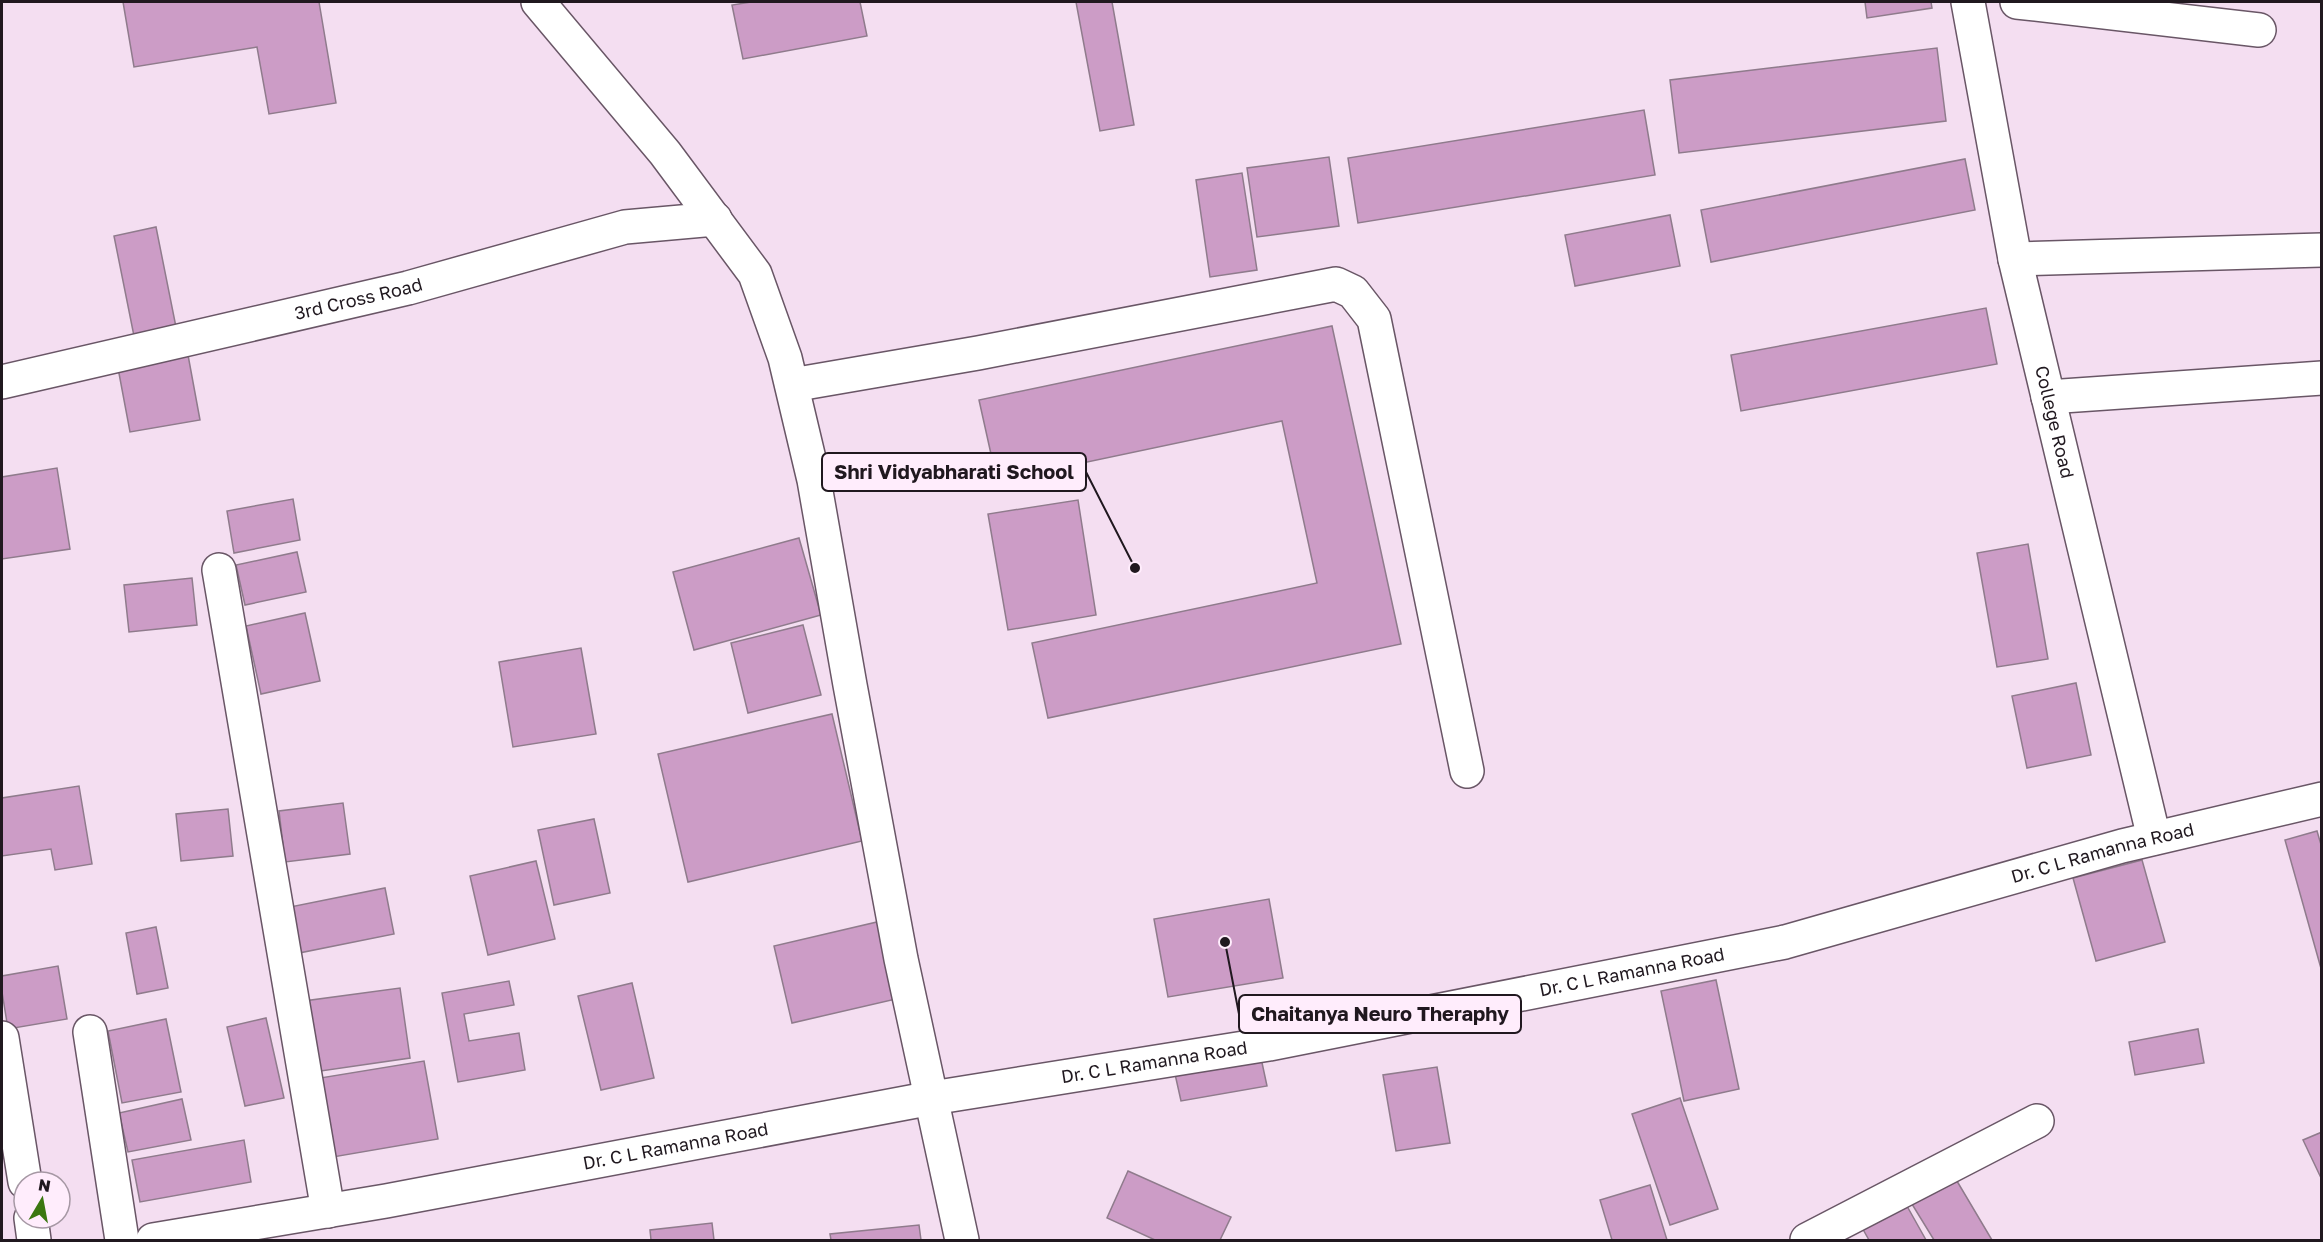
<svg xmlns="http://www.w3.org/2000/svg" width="2323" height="1242" font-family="'Golos Text',sans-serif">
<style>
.building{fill:#cc9cc6;stroke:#8f7b8c;stroke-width:1.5}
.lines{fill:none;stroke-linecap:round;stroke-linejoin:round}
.minor-casing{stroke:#695666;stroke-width:36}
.minor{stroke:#fff;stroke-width:33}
.labels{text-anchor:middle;stroke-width:4.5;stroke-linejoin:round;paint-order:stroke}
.street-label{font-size:18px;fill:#20181f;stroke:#ffedfc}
.leader{fill:none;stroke:#20181f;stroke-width:2}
.callout-dot{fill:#20181f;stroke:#ffedfc;stroke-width:2}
.callout{fill:#ffedfc;stroke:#20181f;stroke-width:2}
.callout-label{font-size:20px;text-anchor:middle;font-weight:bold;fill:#20181f}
</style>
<rect width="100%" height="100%" fill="#f4def1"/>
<g class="building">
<polygon points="123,2 319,2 336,103 269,114 257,47 134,67"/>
<polygon points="751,2 860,2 867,36 743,59 732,5"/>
<polygon points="1076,2 1112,2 1134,125 1100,131"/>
<polygon points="1865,2 1931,2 1932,8 1867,18"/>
<polygon points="1937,48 1946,121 1679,153 1670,80"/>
<polygon points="1644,110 1655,175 1358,223 1348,158"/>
<polygon points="1329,157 1339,226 1257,237 1247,168"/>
<polygon points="1965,159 1975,210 1711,262 1701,210"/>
<polygon points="1242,173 1257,270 1210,277 1196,180"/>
<polygon points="1670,215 1680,266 1575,286 1565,235"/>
<polygon points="156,227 177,332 135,341 114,236"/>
<polygon points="1986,308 1997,364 1741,411 1731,355"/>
<polygon points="1332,326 1401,644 1048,718 1032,643 1317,583 1282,421 997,481 979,400"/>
<polygon points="188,355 200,420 130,432 118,368"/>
<polygon points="57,468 70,549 2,559 2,477"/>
<polygon points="293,499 300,540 234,553 227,511"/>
<polygon points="1078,500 1096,615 1008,630 988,514"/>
<polygon points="799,538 821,615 694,650 673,572"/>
<polygon points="2028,544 2048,659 1997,667 1977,553"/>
<polygon points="297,552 306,592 245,605 236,565"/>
<polygon points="192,578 197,625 129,632 124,585"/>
<polygon points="305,613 320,681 261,694 246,626"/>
<polygon points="803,625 821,695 748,713 731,643"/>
<polygon points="581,648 596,734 513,747 499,662"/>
<polygon points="2076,683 2091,755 2027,768 2012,696"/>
<polygon points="832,714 862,841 688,882 658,754"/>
<polygon points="79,786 92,864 55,870 51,849 2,856 2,798"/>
<polygon points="343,803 350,854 285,862 279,811"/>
<polygon points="228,809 233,856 181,861 176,814"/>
<polygon points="594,819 610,893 554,905 538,830"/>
<polygon points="2317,831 2322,848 2322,972 2285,840"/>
<polygon points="2142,860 2165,942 2096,961 2073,878"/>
<polygon points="536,861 555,939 488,955 470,876"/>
<polygon points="385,888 394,934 299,953 290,907"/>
<polygon points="1269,899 1283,978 1168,997 1154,919"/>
<polygon points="877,922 896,999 792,1023 774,946"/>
<polygon points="156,927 168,988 137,994 126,933"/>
<polygon points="58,966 67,1019 8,1029 2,992 2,976"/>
<polygon points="1716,980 1739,1089 1684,1101 1661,991"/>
<polygon points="509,981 514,1005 464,1014 469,1041 519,1033 525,1070 458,1082 442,993"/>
<polygon points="632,983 654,1078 601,1090 578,996"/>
<polygon points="400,988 410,1058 314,1072 304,1001"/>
<polygon points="266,1018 284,1098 245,1106 227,1027"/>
<polygon points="166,1019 181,1092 122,1103 108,1031"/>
<polygon points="2198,1029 2204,1063 2135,1075 2129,1042"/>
<polygon points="1261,1058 1267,1086 1181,1101 1175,1074"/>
<polygon points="424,1061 438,1139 333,1157 320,1078"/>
<polygon points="1437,1067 1450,1143 1396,1151 1383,1075"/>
<polygon points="1680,1098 1718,1209 1670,1225 1632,1114"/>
<polygon points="182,1099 191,1140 128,1152 119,1113"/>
<polygon points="2322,1132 2322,1180 2303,1140"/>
<polygon points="244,1140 251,1182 140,1202 132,1160"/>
<polygon points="1128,1171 1231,1217 1220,1240 1155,1240 1107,1218"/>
<polygon points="1951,1171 1992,1240 1934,1240 1907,1196"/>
<polygon points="1650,1185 1667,1240 1612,1240 1600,1200"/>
<polygon points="1903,1199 1926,1240 1869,1240 1860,1224"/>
<polygon points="712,1223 714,1240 651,1240 650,1230"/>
<polygon points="919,1225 921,1240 831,1240 830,1234"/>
</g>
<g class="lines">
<g class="minor-casing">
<g id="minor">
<polyline points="538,2 665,153 755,274 785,358 814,480 850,685 901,959 962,1240"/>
<path id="s1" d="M1968,2l47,257 139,579"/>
<polyline points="2017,2 2259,30"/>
<polyline points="2015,259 2322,250"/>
<path id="s2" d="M2,382l406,-94 217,-61 90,-8"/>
<polyline points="792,385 978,353 1336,284 1353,292 1374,319 1467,771"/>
<polyline points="2048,397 2322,378"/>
<polyline points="219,570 328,1211"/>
<polyline points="90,1032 122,1240"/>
<polyline points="2,1038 25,1182"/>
<polyline points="31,1218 34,1240"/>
<path id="s3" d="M153,1240l233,-39 546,-103 337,-54 516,-102 337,-96 200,-47"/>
<polyline points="1807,1240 2037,1121"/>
</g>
</g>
<use href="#minor" class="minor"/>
</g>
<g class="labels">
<g class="street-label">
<text dy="6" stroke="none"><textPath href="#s2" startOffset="366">3rd Cross Road</textPath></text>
<text dy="6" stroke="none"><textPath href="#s1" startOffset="429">College Road</textPath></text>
<text dy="6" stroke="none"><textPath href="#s3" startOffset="1989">Dr. C L Ramanna Road</textPath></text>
<text dy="6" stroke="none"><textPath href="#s3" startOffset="1503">Dr. C L Ramanna Road</textPath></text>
<text dy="6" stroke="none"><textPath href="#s3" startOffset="1017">Dr. C L Ramanna Road</textPath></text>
<text dy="6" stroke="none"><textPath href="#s3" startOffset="531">Dr. C L Ramanna Road</textPath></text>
</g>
</g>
<path class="leader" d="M1135 568L1086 472M1225 942L1239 1014"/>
<g class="callout-dot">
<circle cx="1135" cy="568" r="6"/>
<circle cx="1225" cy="942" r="6"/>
</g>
<g class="callout">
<rect x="822" y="453" width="264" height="38" rx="6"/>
<rect x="1239" y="995" width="282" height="38" rx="6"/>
</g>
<g class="callout-label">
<text x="954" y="479">Shri Vidyabharati School</text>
<text x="1380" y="1021">Chaitanya Neuro Theraphy</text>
</g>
<rect width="2323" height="1242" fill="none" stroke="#20181f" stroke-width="6"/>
<g transform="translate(42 1200) rotate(10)"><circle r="28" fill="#ffedfc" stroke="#a698a4" stroke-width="1.5"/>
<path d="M0-4.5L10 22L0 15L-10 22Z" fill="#3b7710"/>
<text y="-9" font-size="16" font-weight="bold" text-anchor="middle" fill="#20181f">N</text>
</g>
</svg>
